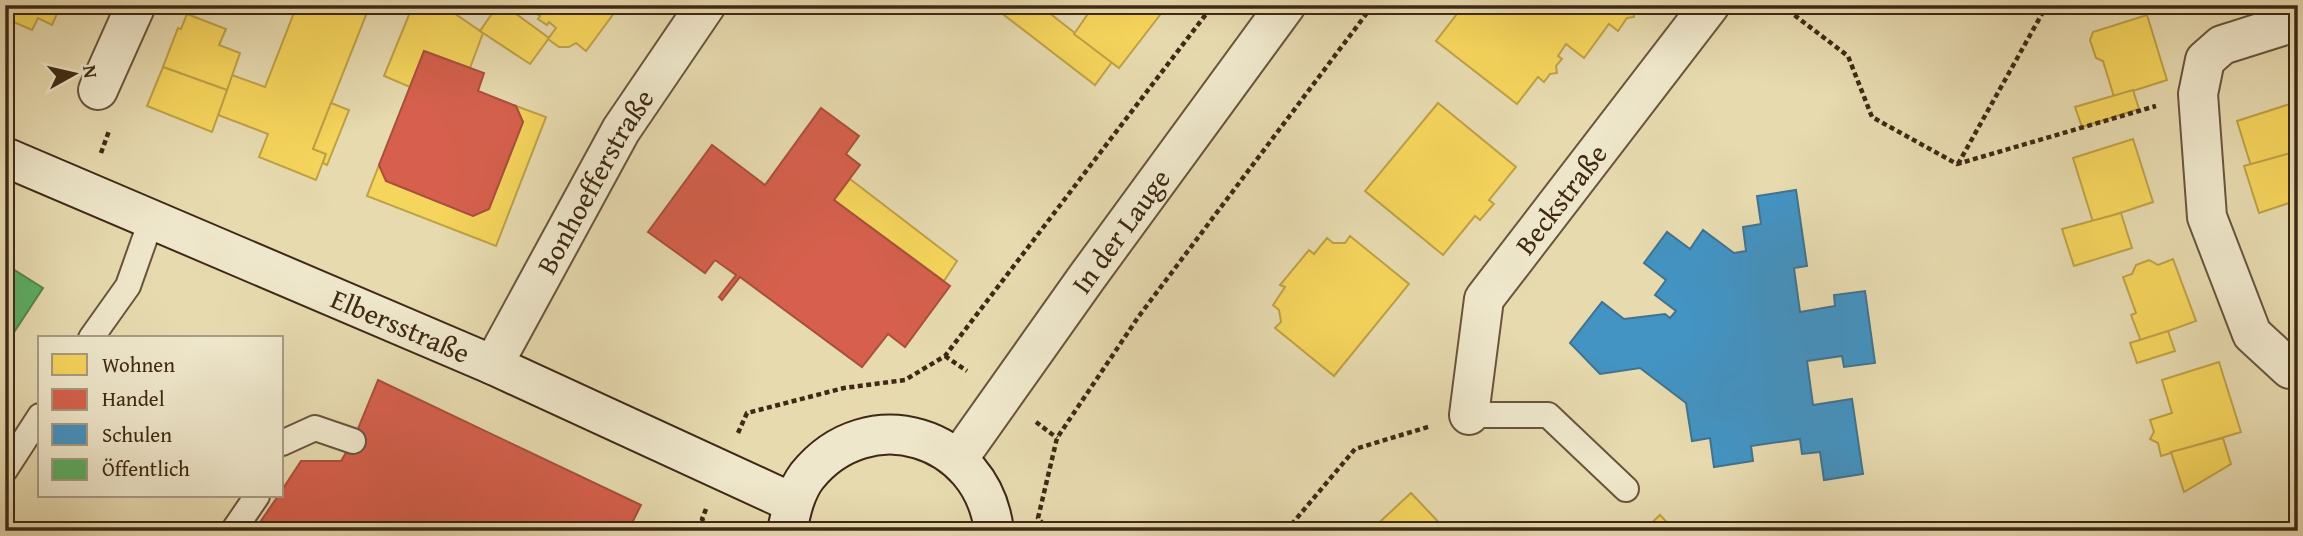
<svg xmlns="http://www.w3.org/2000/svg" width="2303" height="536" font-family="'Gentium Book Plus',serif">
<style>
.homes{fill:#f6d55c;stroke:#bfa146;stroke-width:2}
.shops{fill:#d6604d;stroke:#a9503c;stroke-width:2}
.schools{fill:#4393c3;stroke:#42738e;stroke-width:2}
.public{fill:#5aae61;stroke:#52864a;stroke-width:2}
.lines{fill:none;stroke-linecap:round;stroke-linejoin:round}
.service-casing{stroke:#69553b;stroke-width:28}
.minor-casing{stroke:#69553b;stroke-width:42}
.tertiary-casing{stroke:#69553b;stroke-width:42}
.secondary-casing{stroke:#3f2914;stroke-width:42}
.path{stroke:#3f2914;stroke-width:4.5;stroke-dasharray:5 3.5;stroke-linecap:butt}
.service{stroke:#efe7cb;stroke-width:24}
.minor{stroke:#efe7cb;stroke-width:38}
.tertiary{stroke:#efe7cb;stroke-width:38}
.secondary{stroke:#efe7cb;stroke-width:38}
.rail{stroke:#3f2914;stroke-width:5;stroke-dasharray:12 12;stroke-linecap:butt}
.labels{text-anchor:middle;stroke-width:7;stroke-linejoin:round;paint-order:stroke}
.street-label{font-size:28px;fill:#3f2914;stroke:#efe7cb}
</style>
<rect width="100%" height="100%" fill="#e7daaf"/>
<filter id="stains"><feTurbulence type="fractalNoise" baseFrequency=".00286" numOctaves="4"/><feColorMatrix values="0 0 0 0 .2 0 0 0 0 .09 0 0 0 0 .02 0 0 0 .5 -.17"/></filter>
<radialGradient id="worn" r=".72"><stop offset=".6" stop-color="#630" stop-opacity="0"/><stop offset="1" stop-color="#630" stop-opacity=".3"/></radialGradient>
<g class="homes">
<polygon points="5,5 61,5 52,25 38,18 32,30 14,22 9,34 5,33"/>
<polygon points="297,5 341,5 366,15 313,149 326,154 316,180 259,157 268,134 218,115 232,75 265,87"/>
<polygon points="413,5 442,5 483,33 470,68 424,51 410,87 384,76"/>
<polygon points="498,5 504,5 549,38 530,64 480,31"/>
<polygon points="529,5 620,5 586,51 576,43 569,47 559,47 548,39 556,28 549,22 547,25 538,19 540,16 527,8"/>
<polygon points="1012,5 1039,5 1112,62 1095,85 1004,15"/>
<polygon points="1094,5 1148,5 1160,15 1119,68 1074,34"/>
<polygon points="1453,5 1637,5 1633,9 1634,17 1627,18 1618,31 1609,24 1584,58 1566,44 1558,56 1562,59 1556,66 1557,73 1550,74 1544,82 1538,77 1517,104 1436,41 1457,14 1451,9"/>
<polygon points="187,14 226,29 219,45 240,53 227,90 163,67 178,28 181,29"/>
<polygon points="2147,15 2167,80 2114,97 2103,61 2096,58 2090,40 2093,32"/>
<polygon points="163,67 227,90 212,132 147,106"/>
<polygon points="2133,90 2139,109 2082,127 2075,107"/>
<polygon points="2296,102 2298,151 2251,166 2237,121"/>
<polygon points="331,103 349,110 327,165 323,163 326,154 313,149"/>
<polygon points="1438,103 1516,167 1489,200 1494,204 1480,220 1475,216 1443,255 1365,191"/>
<polygon points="516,106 546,117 496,246 367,196 379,165 386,181 473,216 489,209 523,122"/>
<polygon points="2133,139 2153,202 2093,222 2073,158"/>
<polygon points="2298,151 2298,200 2259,213 2244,166"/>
<polygon points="850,179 957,261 944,281 834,200"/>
<polygon points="2121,213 2132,248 2074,266 2062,229"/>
<polygon points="1350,236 1409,284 1334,376 1275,328 1281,322 1279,310 1273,305 1285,287 1280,285 1309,250 1314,254 1327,238 1333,243 1345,243"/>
<polygon points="2173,259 2196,321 2141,341 2131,315 2136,313 2123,277 2132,274 2136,265 2149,260 2158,265"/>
<polygon points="2168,331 2175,351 2137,363 2130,343"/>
<polygon points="2219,362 2241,432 2161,456 2158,443 2150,439 2154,432 2150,420 2172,413 2162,380"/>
<polygon points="2223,438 2231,464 2184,492 2171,452"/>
<polygon points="1411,493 1447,531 1370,531"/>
<polygon points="1660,515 1675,531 1643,531"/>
</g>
<g class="shops">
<polygon points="424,51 484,73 478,91 516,106 523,122 489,209 473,216 386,181 379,165"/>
<polygon points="821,108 859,136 846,154 860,165 834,200 950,286 905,347 888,334 862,367 740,277 722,300 719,297 736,275 715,260 705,273 648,232 712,145 765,185"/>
<polygon points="378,380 641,505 628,531 254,531 278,496 282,496 282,490 301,461 341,461 353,441"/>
</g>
<polygon class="schools" points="1796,190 1807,266 1794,268 1800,312 1835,306 1834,295 1865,291 1875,363 1844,367 1842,356 1807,361 1813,405 1852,399 1863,474 1824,480 1820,452 1802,454 1800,439 1751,446 1753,461 1714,467 1710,438 1692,441 1686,403 1640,368 1600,374 1570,343 1602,302 1624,319 1665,314 1670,318 1676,311 1655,295 1666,280 1644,263 1667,232 1690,249 1703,230 1734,253 1746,251 1743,227 1761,224 1757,196"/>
<polygon class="public" points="5,264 43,288 5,346"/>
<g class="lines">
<g class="service-casing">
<g id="service">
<polyline points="91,338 128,286 152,218"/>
<polyline points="1469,415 1548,415 1626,489"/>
<polyline points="282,443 315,428 353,441"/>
<polyline points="5,470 40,416"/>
<polyline points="233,531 257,496"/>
</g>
</g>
<g class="minor-casing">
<g id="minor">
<polyline points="98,90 136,5"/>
<path id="s1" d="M493,365l128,-235 85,-125"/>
<polyline points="2290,369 2252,334 2207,217 2198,94 2205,60 2222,45 2298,21"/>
<path id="s2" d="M1469,415l15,-116 226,-294"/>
</g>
</g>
<g class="tertiary-casing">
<g id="tertiary">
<path id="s3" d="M958,459l129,-182 199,-272"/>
</g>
</g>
<g class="secondary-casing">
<g id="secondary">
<path id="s4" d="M5,157l488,208 300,138"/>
<path d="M787,531c4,-19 8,-39 20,-55 61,-76 176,-41 187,55"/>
</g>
</g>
<g class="path">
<polyline points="1781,5 1848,56 1872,117 1957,164 2156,106"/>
<polyline points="101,153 109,131"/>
<polyline points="1958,164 2043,12 2044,5"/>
<polyline points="945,356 967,371"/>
<polyline points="1036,422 1057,438"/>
<polyline points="738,433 747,413 844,388 905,380 945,356 1213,5"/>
<polyline points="706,509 702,519 710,531"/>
<polyline points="1049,531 1038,518 1057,438 1139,316 1373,5"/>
<polyline points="1286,531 1355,449 1431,426"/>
</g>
<use href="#service" class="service"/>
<use href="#minor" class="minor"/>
<use href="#tertiary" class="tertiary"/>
<use href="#secondary" class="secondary"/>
<polyline class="rail" points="2285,531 2298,522"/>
</g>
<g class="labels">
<g class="street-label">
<text dy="10" stroke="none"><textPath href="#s1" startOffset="210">Bonhoefferstraße</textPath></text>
<text dy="10" stroke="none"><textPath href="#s2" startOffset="243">Beckstraße</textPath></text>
<text dy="10" stroke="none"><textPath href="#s3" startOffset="280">In der Lauge</textPath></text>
<text dy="10" stroke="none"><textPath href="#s4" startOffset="430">Elbersstraße</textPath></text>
</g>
</g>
<rect width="2303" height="536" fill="none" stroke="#e7daaf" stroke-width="28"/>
<rect x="7" y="7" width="2289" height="522" fill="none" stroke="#3f2914" stroke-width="3.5"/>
<rect x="14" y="14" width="2275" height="508" fill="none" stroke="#3f2914" stroke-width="2"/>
<rect x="38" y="336" width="245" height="161" fill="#efe7cb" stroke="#a99b82" stroke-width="2"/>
<rect x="52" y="354" width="35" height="21" fill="#f6d55c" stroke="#a99b82" stroke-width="2"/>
<text x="102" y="372" font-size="21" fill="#3f2914">Wohnen</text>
<rect x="52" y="389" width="35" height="21" fill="#d6604d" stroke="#a99b82" stroke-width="2"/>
<text x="102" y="406" font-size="21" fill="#3f2914">Handel</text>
<rect x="52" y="424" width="35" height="21" fill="#4393c3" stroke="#a99b82" stroke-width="2"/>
<text x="102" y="442" font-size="21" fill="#3f2914">Schulen</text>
<rect x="52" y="459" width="35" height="21" fill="#5aae61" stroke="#a99b82" stroke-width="2"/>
<text x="102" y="476" font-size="21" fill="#3f2914">Öffentlich</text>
<g transform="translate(74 74) rotate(82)" stroke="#efe7cb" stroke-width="5" paint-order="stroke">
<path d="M0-5L12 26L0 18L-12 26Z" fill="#3f2914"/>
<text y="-10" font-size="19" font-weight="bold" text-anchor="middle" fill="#3f2914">N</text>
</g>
<rect width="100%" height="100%" filter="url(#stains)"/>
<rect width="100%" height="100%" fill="url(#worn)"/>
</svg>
